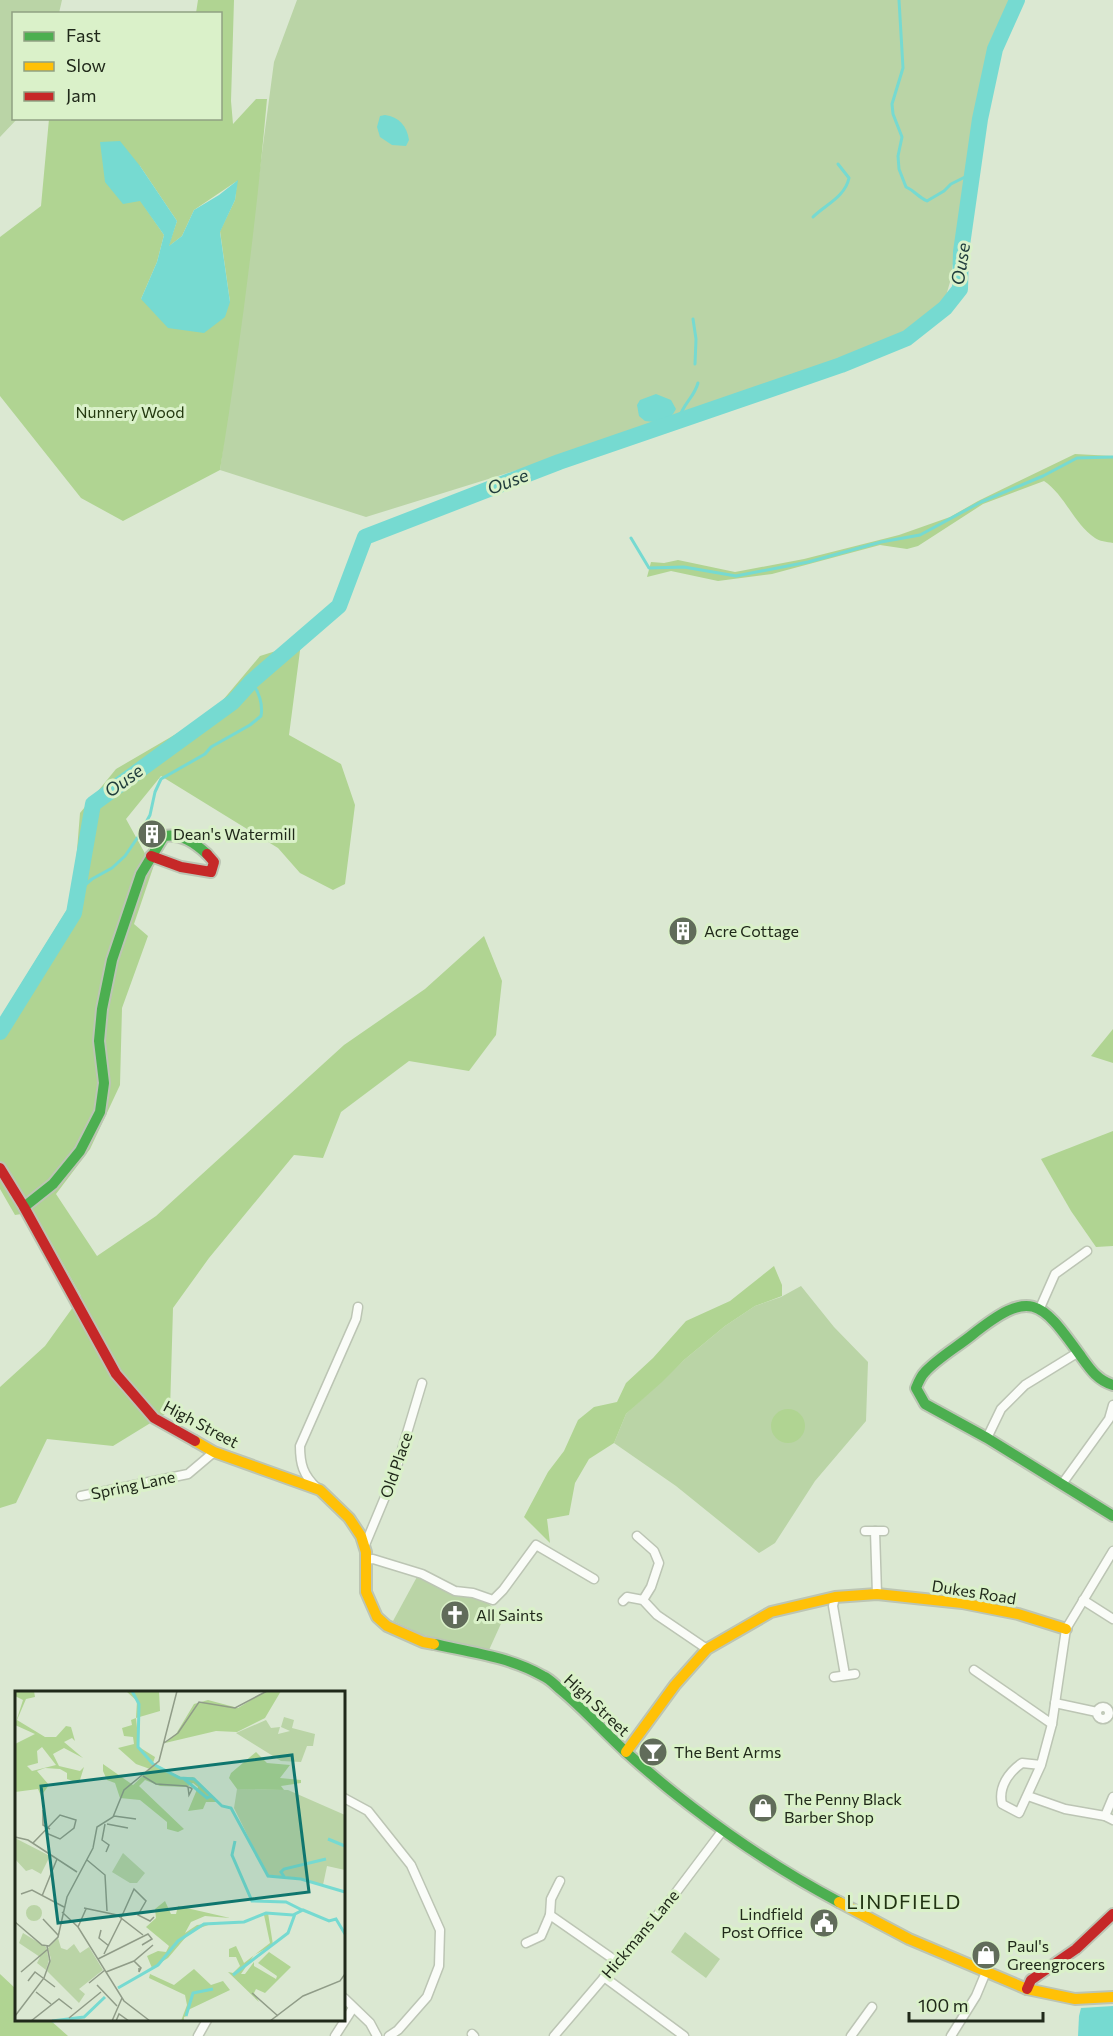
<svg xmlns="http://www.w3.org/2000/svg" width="1113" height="2036" font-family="Commissioner,sans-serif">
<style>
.green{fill:#bad4a6}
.forest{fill:#b0d492;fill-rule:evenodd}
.water{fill:#76dad1}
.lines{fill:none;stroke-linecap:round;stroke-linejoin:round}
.stream{stroke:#76dad1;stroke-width:3}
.river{stroke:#76dad1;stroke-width:16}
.street-casing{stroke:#bcc5b4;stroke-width:11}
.fast-casing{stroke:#bcc5b4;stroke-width:14}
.slow-casing{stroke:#bcc5b4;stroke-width:14}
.jam-casing{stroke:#bcc5b4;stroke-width:14}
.street{stroke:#fafcf8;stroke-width:8}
.fast{stroke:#4caf50;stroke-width:10}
.slow{stroke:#ffc107;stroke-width:10}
.jam{stroke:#c62828;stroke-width:10}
.labels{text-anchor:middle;stroke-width:6;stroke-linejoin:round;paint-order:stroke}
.park-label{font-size:16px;fill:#243910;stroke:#daf1c9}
.poi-label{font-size:16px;fill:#20291a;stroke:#daf1c9;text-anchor:start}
.street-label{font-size:16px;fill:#20291a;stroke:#daf1c9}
.water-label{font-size:18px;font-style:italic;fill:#1f3c3b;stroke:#daf1c9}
.quarter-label{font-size:20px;letter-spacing:1.5px;fill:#213312;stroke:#daf1c9}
.inset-river{fill:none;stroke:#76dad1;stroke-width:3}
.inset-road{fill:none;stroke:#909c88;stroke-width:1.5}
.view{fill:#0f766e;fill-opacity:0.15;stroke:#0f766e;stroke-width:3}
.inset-edge{fill:none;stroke:#20291a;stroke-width:3}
</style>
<rect width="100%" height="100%" fill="#dbe8d2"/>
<g class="green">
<polygon points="0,0 62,0 59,13 14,14 14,118 17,119 0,137"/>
<polygon points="297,0 1010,0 989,44 950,282 946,296 934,311 903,336 827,364 768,390 717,408 366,517 220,470 274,62"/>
<polygon points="801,1286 834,1327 868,1362 866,1421 815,1481 775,1543 759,1553 676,1486 614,1443 626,1414 684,1360 725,1326 755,1306 781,1297"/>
<polygon points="418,1575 483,1599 504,1617 489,1650 423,1635 393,1621"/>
<polygon points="685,1932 720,1959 706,1978 671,1952"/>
</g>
<g class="forest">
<path d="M198,0h36l-3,101 2,23 23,-25h11c-11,124 -27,248 -47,371l-97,51 -42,-23 -81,-102v-159l41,-31 8,-87 171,-1v-104l-24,-1zM140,166l37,55 -9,26 14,-11 12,-26 43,-29 -2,19 -15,31 10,71 -89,-3 16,-37 7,-27 -24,-35z"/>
<path d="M1075,454l38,2v87c-6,-1 -14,-2 -18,-5 -21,-14 -30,-43 -51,-57l-61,23 -65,42 -11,3 -27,-4 -108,29 -54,7 -47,-10 -24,6 4,-15 13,1 14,-3 57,12 69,-13 95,-24 51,-18 28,-16z"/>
<polygon points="301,643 289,735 341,764 355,805 345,884 333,890 300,873 278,848 161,776 126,819 153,868 134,924 148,936 122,1008 120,1085 90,1149 56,1194 97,1256 156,1216 344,1045 425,989 484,936 502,981 496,1035 469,1071 409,1061 341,1112 323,1158 294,1155 209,1258 173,1308 170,1411 113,1446 47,1439 16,1503 0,1508 0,1387 45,1346 81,1296 34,1212 15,1215 0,1189 0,1018 73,900 80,813 116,769 212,713 260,656"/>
<polygon points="1113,1029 1113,1063 1091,1056"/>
<polygon points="1113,1131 1113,1246 1096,1247 1071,1211 1041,1159"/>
<polygon points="774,1266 782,1285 782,1296 755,1306 725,1326 684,1360 662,1382 626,1414 614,1443 589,1459 575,1483 569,1515 547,1519 550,1543 524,1517 548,1472 564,1451 578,1420 594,1407 617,1402 626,1383 653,1358 686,1321 730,1301"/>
<circle cx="788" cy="1426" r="17"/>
<polygon points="0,1974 16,1989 16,2020 50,2020 68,2036 0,2036"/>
</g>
<g class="water">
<path d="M385,115c14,2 22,11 24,25l-3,6 -14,-1 -12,-8 -3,-10 3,-11z"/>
<polygon points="120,141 140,166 177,221 169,246 182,236 194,210 219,195 238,180 235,200 220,232 230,302 225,317 204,333 168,328 141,299 157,262 164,235 140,201 123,204 105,182 100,142"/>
<polygon points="656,394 671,400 676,409 673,414 662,423 645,421 639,416 637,405 640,400"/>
<polygon points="1113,2006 1113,2036 1078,2036 1079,2016 1081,2008"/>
</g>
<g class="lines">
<g class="stream">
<path d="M899,0l4,68 -11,36 1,10 9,23 -4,19 1,13 7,18c9,4 12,10 21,14l17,-10 7,-7 22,-11"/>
<path d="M813,217c12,-12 32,-20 36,-39l-11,-14"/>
<polyline points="693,319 696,339 695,364"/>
<path d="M678,421c5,-18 16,-23 20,-38"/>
<polyline points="631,538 649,568 684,567 736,576 808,562 881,542 920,535 981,502 1043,476 1077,458 1113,457"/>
<path d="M78,891l14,-12 20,-11 13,-12 13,-19 12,-22 5,-23 6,-13 44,-25 6,-7 39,-22 11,-9c2,-12 -2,-25 -10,-34"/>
</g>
<polyline class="river" points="0,1032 74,913 93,804 233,702 251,682 339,606 365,537 559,462 841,365 907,338 945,308 960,289 961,252 980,119 995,49 1017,0"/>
<g class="street-casing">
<g id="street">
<polyline points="1040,1308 1055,1274 1087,1251"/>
<polyline points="987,1438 1001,1409 1025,1385 1077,1353"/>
<polyline points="1062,1484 1109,1419 1113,1405"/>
<path d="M317,1488c-14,-13 -17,-24 -17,-42l56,-127 2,-12"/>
<polyline points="81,1496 188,1474 214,1452"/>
<polyline points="865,1531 884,1531"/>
<polyline points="875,1531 877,1594"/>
<polyline points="637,1536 654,1551 659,1563 651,1587 643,1600"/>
<polyline points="365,1545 395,1473 422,1383"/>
<polyline points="366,1560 373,1559 422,1574 455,1591 473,1593 493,1600 503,1590 536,1545 594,1579"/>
<polyline points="835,1597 833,1606 845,1675"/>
<polyline points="1083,1600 1113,1619"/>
<polyline points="623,1601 627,1597 643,1600 657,1615 707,1649"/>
<polyline points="974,1670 1052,1724"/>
<polyline points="834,1677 855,1674"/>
<polyline points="1055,1703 1097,1712"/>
<circle cx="1103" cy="1713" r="6"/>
<path d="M1041,1765l-19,-2c-13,9 -24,24 -20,41l17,9 22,-48 11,-41 14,-95 47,-78"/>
<polyline points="1028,1796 1065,1809 1105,1816 1113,1820"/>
<polyline points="344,1798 368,1811 411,1865 440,1930 439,1966 427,1997 398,2030 389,2036"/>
<polyline points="1105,1816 1113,1797"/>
<polyline points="550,1915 616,1961"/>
<polyline points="526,1943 541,1936 550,1915 551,1899 560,1881"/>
<polyline points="604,1977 684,2036"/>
<polyline points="344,1998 370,2023 377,2036"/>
<polyline points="472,2034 474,2036"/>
<polyline points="198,2036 207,2020"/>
<polyline points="335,2036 353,2008"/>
<polyline points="554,2036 671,1899 723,1830"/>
<polyline points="851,2036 872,2007"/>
<polyline points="951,2036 976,1996 986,1972"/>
</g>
</g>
<g class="fast-casing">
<g id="fast">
<path d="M24,1207l29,-23 27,-33 20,-39 4,-29 -5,-42 3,-32 10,-49 29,-86 23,-38c17,-3 31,7 43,18"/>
<path d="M1113,1385c-16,-5 -23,-16 -33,-30 -40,-56 -50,-66 -108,-20 -15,12 -34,23 -47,37 -4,4 -7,11 -9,16l9,16 62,34 126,78"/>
<path d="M434,1644c36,8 76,13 109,32 7,3 12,9 18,14 23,19 43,42 66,63 62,56 138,110 212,149"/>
</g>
</g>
<g class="slow-casing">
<g id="slow">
<polyline points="195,1441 214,1452 320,1490 349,1518 361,1536 366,1552 366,1592 377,1617 387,1626 423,1642 434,1644"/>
<polyline points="626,1752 675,1685 707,1649 771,1612 835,1597 877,1594 962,1603 1018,1614 1066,1629"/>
<polyline points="839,1902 909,1939 1027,1989 1075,1999 1113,1997"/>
</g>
</g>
<g class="jam-casing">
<g id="jam">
<polyline points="151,856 181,867 211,872 214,862 207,854"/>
<polyline points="0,1168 24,1207 116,1374 154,1418 195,1441"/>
<polyline points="1027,1989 1031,1980 1076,1949 1113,1914"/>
</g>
</g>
<use href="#street" class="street"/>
<use href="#fast" class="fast"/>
<use href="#slow" class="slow"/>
<use href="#jam" class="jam"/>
</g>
<defs>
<g id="building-disc" transform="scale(1.5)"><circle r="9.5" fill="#616c5a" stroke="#daf1c9"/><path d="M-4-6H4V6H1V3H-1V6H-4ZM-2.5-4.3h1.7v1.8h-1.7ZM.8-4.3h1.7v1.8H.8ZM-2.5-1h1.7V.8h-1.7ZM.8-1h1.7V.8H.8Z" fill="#fff"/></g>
<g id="church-disc" transform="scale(1.5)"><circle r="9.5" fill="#616c5a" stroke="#daf1c9"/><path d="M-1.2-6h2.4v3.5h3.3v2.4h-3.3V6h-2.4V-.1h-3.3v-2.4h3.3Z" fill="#fff"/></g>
<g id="bar-disc" transform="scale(1.5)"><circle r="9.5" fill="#616c5a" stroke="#daf1c9"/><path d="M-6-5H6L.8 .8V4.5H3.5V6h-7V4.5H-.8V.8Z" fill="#fff"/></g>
<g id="shop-disc" transform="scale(1.5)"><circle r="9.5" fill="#616c5a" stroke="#daf1c9"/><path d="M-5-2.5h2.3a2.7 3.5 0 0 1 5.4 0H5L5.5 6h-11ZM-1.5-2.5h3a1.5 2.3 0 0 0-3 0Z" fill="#fff"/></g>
<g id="civic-disc" transform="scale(1.5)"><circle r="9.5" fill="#616c5a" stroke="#daf1c9"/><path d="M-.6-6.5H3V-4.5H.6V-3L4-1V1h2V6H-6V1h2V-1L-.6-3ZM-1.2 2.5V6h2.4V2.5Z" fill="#fff"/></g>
</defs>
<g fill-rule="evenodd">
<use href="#building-disc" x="152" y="834"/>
<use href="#building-disc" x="683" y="931"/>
<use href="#church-disc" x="455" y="1615"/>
<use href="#bar-disc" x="653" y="1752"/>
<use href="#shop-disc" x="763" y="1808"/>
<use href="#civic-disc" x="824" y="1923"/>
<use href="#shop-disc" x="986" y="1955"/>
</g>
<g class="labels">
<g class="park-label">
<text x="130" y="418">Nunnery Wood</text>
</g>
<g class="poi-label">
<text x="173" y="840">Dean's Watermill</text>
<text x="704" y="937">Acre Cottage</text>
<text x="476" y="1621">All Saints</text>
<text x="674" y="1758">The Bent Arms</text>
<text x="784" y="1805">The Penny Black<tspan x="784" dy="18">Barber Shop</tspan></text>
<text x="803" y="1920" text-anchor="end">Lindfield<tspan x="803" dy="18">Post Office</tspan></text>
<text x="1007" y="1952">Paul's<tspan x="1007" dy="18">Greengrocers</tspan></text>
</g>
<g class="street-label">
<text transform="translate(201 1424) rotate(28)" y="6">High Street</text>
<text transform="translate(396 1465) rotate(-71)" y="6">Old Place</text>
<text transform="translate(133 1485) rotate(-12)" y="6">Spring Lane</text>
<text transform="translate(974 1592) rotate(9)" y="6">Dukes Road</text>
<text transform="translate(597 1705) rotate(43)" y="6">High Street</text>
<text transform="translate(640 1934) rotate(-50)" y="6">Hickmans Lane</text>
</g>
<g class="water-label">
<text transform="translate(961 264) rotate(-81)" y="6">Ouse</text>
<text transform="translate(508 482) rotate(-21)" y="6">Ouse</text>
<text transform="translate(124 781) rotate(-36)" y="6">Ouse</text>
</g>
<g class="quarter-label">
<text x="904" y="1909">LINDFIELD</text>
</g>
</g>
<g transform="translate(15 1691)">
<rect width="330" height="330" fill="#dbe8d2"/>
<path d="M269,26l10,3 -2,8 23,6 -2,12h-6l-6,16 -20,-1 -45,-28 30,-13 5,8 9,-1 -2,7 12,-3 -9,-4zM222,98l51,1 57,25v55l-18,-4 -4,19 -22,-7 -34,-3 -33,-67zM0,147l35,18 -9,18 -9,-5 -6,2 -11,-12zM108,162l22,20 -8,10h-7l-18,-11zM11 222a8 8 0 1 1 16 0a8 8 0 1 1-16 0ZM8,242l23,14 3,13 -3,10 -9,-7 3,-6 -21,-14zM43,247l3,10 6,2 7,-6 6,9 9,-6 14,23 -24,19 6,5 -6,9 -32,-32 4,-12 -3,-11z" fill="#bad4a6"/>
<path d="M0,0h19l1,6 -9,2 -9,21 28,17h11l10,-11 5,1 4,14 -3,-3 -8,4 19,16 -19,-10 -11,6 6,12 21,5 4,-4 -5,16 -12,-4v-6l-7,-4 -15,-1 -8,3 12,14 -8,11 -3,-7 -23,3v-48l20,-10 -20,-9 8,-25 -8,-4zM27,56l14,18 -24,6 -5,-5 11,-3 -1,-12zM111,0h33l1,20 -24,7 1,-17zM251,0h15l-16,27 -28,14 -21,-1 -51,12 11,-9 18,-30 14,-4 30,8zM121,27l3,29 16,10 -2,6 29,15 11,-1 24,25h-11l-3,7 -15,2 10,-24 -5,-4 -6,4 -27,-1 -15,-6 -6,6 45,43 -6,3 -11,-3v-7l-27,-22 -20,-2 -5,-15 -8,-3 -4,-9v-7l30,21 17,-16 -14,-5 -18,-16 16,-4 -1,-7 -9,-1 -2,-8 10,-3 -1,-5zM241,61l11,11 23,2 -10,13 21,2v3l-20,3 3,4 -47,-1 -8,-11 2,-5zM150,210l6,13h5l2,-8 52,12 -25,-2 -14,6 -6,11 12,-8 17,-2 -23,8 -23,27 -16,10 -5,-12 11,-5 8,1 3,-6 -23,-19 10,-9 -1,-9zM253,222l5,32 -19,10 -13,19h4l9,-12v4l22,13 1,-3 -19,-13 11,-11 22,15 -26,26 -9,-4 -2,4 5,9 -31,-30 5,1 7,-7 -4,-9h-7v-8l7,-3 8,17 26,-20 -6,-28zM179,278l17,16 12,-4 7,9 -42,20 -1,6 -3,1v3l-3,1 6,-16 -2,-10 -36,-17 1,-4 24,11z" fill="#b0d492" fill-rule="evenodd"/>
<path class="inset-river" d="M117,0l7,13 -1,43 15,17 27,14 14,1 28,27 9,2 37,68 33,3 44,13M168,87l24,20 4,-2M313,148l17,7M220,150l-3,14 20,46 34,1 16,8M270,187l-4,-6 3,-3 42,-10M218,284l55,-42 7,-19M103,297l40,-23 20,-24 26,-17 40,-2 22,-9 27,2 10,-5 26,11 7,-2 9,15M171,325l7,-23 20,-4M37,330l32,-4 21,-20"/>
<path class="inset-road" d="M149,52l14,-10 21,-31 36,6 32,-17M128,85l13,8 30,2 2,1 3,1 1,1 -3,6 -1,-8M28,119v15l7,4M99,125l22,3M90,133l-3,16 7,5 -3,7M92,133l21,4M0,146l13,3 49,32M18,152l27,-28 16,5 -2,8 -14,11 -14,-6M72,169l18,15 2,36M6,203l11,-4 32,17M27,205l15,-37M69,217l33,7 26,20M47,221l16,15 46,74 26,20M106,227l13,-29 12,12 -8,14 12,6 4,-4M28,228l15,16M0,231l27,23 7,1 9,-9 9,-40 26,-49 4,-21 16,-10 11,-27 35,-29 18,-70M63,236l8,-18M86,239l-2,8 10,8M89,263l18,-36M83,268l50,-25 4,5 -10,6M119,270l7,7 -2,4v-4M6,281l27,-23M91,281l28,-11 19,-16M13,290l7,-9 20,15M74,292l16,-13M82,294l20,21M21,301l15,12M237,302l26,23M0,325l29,-38 6,-17 -3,-15M54,327l32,-26M16,330l28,-22 13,10M97,330l10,-23M101,330l3,-7 10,7M255,330l33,-25 37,-15 5,-7"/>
<path class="view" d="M277,64l17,137 -251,31 -17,-137z"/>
<rect width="330" height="330" class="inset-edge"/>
</g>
<rect x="12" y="12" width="210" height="108" fill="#daf1c9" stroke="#90a183" stroke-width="1.5"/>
<rect x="24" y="32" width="30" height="9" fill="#4caf50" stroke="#90a183" stroke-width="1.5"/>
<text x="66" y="42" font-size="18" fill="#20291a">Fast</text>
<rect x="24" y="62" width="30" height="9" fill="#ffc107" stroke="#90a183" stroke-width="1.5"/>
<text x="66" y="72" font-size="18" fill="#20291a">Slow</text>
<rect x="24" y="92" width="30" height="9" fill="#c62828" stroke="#90a183" stroke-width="1.5"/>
<text x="66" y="102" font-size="18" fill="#20291a">Jam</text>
<path d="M909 2012v9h134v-9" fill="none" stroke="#20291a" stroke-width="3"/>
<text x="918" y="2012" font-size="18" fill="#20291a" stroke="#daf1c9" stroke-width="4.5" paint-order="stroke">100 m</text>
</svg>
